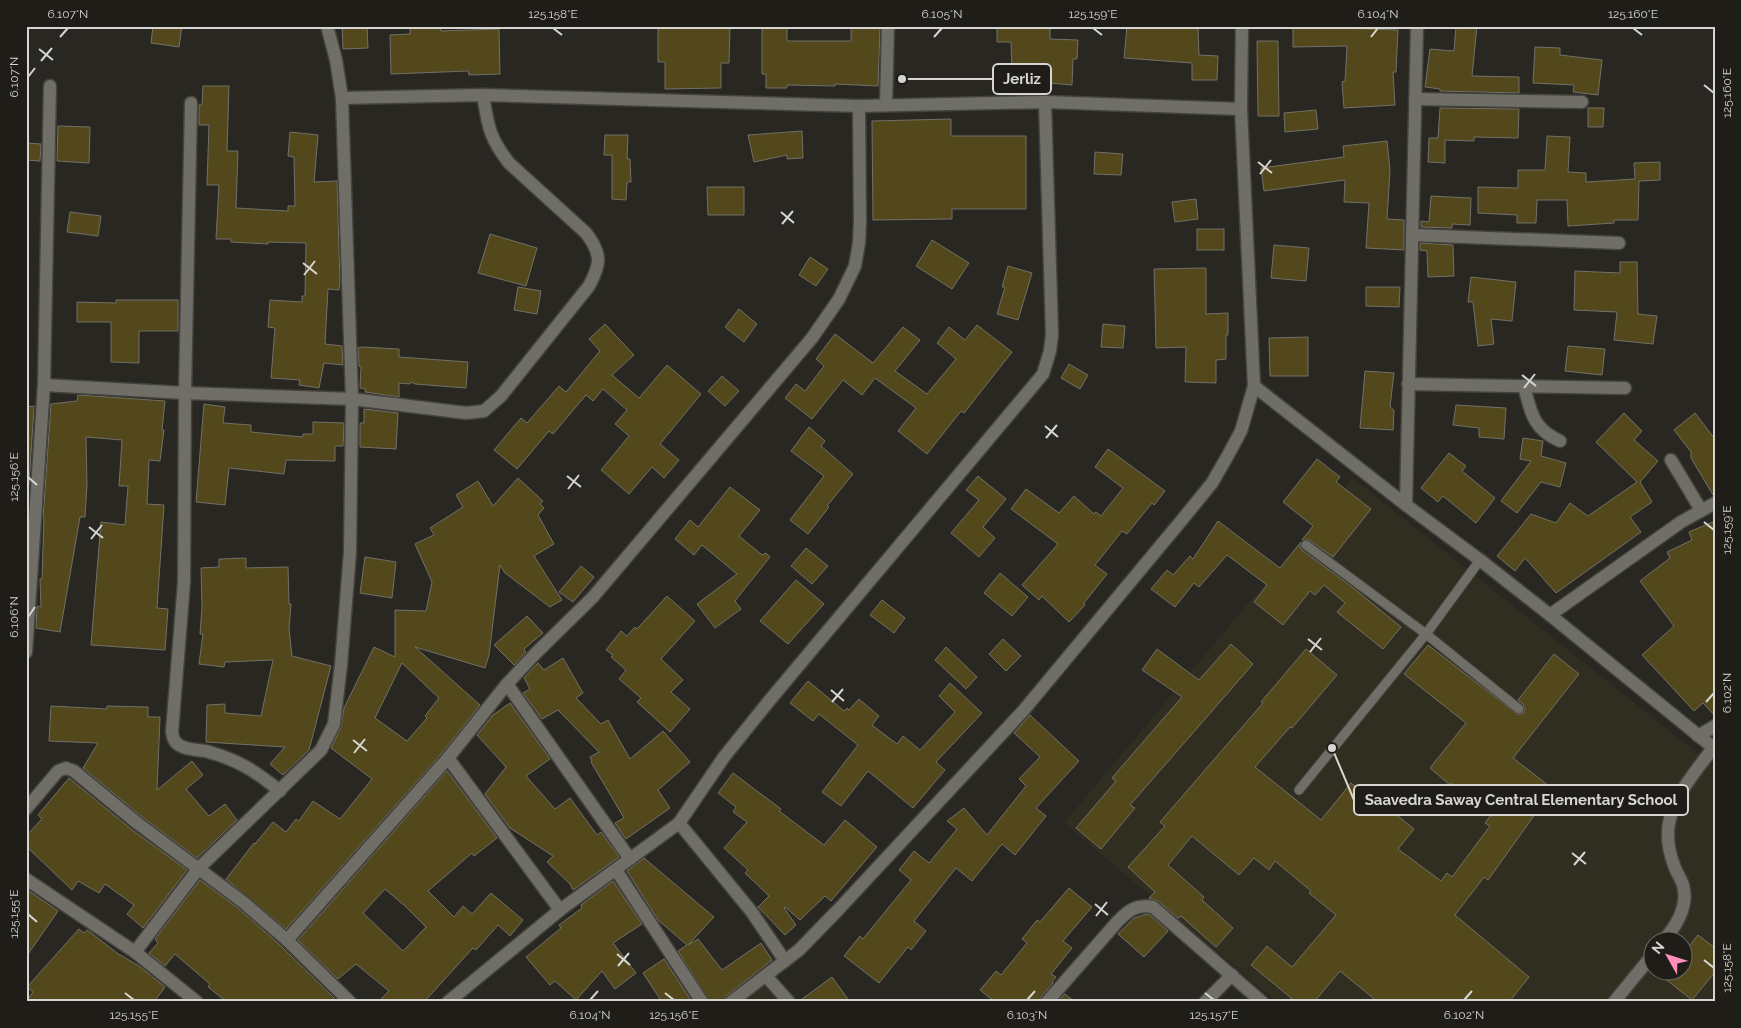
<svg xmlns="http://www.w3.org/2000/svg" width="1741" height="1028" font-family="Raleway,sans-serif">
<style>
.built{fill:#302d21;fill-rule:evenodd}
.building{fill:#53481b;stroke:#717069;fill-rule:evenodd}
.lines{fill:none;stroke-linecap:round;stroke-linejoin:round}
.lane-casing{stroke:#44433e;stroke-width:11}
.street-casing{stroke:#44433e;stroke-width:15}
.lane{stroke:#6f6e67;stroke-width:9}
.street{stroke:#6f6e67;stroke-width:12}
.ticks{fill:none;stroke:#d6d5d2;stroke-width:2}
.leader{fill:none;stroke:#d6d5d2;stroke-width:2}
.callout-dot{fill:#d6d5d2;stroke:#1f1d18;stroke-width:2}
.callout{fill:#1f1d18;stroke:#d6d5d2;stroke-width:2}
.callout-label{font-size:15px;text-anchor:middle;font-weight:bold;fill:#d6d5d2}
.neatline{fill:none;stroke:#d6d5d2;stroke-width:2}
.ticks-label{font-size:12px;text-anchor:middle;fill:#d6d5d2}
</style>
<rect width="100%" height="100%" fill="#282721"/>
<g class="built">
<path d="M1353,478l362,289v235h-438l-213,-179zM1654,940h30v30h-30z"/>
<polygon points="765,982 783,1002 739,1002"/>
</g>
<g class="building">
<polygon points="153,26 182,26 179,47 151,43"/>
<polygon points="342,26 367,26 368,48 343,49"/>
<polygon points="410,26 440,26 441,31 499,29 500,74 469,75 468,71 391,74 390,35 410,34"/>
<polygon points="658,26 730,26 729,63 721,63 721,88 665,89 665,62 658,62"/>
<polygon points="762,26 787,26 787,41 851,41 851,26 880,26 878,86 835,84 835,86 787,85 787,88 766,88 766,74 762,74"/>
<polygon points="997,26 1050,26 1050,39 1078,40 1077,59 1073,59 1072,85 1049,83 1050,68 1012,69 1011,42 997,42"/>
<polygon points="1127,26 1198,26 1199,55 1218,56 1217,80 1192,80 1192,63 1124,58"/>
<polygon points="1293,26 1342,26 1342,28 1398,30 1396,72 1393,72 1395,105 1344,108 1342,82 1345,81 1347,46 1293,47"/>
<polygon points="1456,26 1477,26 1472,76 1519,77 1519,93 1440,91 1440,89 1425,87 1430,49 1454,51"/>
<polygon points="1257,41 1278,41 1279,116 1258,116"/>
<polygon points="1535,47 1560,48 1560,55 1602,60 1598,95 1573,92 1574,85 1533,83"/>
<polygon points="203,86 229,86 227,151 238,151 236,208 288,211 288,206 295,206 294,157 288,156 290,132 318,135 314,182 337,181 340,282 339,290 328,289 325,344 342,346 343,365 324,363 319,388 299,385 300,380 271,378 275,328 268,327 270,300 302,302 302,296 305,296 306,243 268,242 268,244 231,242 231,239 216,239 219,185 207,185 209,125 199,125 199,105 202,105"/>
<polygon points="1440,108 1519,109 1518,138 1474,137 1474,141 1445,140 1445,163 1428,162 1429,138 1438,138"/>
<polygon points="1588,108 1604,108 1603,127 1588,127"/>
<polygon points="1316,110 1318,129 1285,132 1284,113"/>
<polygon points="951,119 951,136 1026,136 1026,209 952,209 952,219 873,220 872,121"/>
<polygon points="58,126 90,127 89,163 57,161"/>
<polygon points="802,131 803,158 787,159 787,155 754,162 748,135"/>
<polygon points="605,135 628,135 627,159 630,159 631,182 627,182 626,200 612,199 612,155 604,155"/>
<polygon points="1547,136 1570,137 1568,172 1586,173 1586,182 1635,179 1634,163 1660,162 1660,180 1639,181 1638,220 1614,220 1614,223 1568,226 1567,200 1537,200 1536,223 1517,223 1517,215 1478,213 1478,187 1518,188 1518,170 1545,170"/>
<polygon points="1387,141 1390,170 1387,219 1404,220 1404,250 1366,248 1369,203 1344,202 1345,180 1264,191 1261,168 1344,157 1343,146"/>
<polygon points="26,143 41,144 40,161 26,160"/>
<polygon points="1095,152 1123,154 1121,175 1094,174"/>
<polygon points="707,187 744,187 744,215 708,215"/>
<polygon points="1431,196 1471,198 1470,225 1452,224 1452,228 1421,227 1421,221 1429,222"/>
<polygon points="1196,199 1198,219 1175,222 1172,202"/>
<polygon points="70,212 101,216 98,236 67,232"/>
<rect x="1197" y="229" width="27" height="21"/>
<polygon points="490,234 537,248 526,286 478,273"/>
<polygon points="932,240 969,263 952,289 916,266"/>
<polygon points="1420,243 1453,245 1454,276 1428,277 1427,251 1420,250"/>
<polygon points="1274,245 1309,248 1306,281 1271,278"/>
<polygon points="810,257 828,269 816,286 799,275"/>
<polygon points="1620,262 1637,262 1638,314 1657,316 1653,344 1614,340 1617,312 1574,310 1575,271 1620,273"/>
<polygon points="1008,266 1032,273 1018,320 997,314 1005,287 1002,287"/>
<polygon points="1206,268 1206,314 1228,313 1228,335 1226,335 1226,359 1216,360 1216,383 1185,382 1186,347 1156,348 1154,269"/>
<polygon points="1471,277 1516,282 1512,321 1491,319 1494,344 1478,346 1473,302 1468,302"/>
<polygon points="518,287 541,291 537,314 514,310"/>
<polygon points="1366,287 1400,287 1399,307 1366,306"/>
<polygon points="116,300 178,300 178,331 139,331 139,363 111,362 111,322 77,322 77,302 116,303"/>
<polygon points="739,309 757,324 744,342 725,327"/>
<polygon points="605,324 634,355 612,375 639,398 667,365 701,394 660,444 679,460 664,478 652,467 629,494 601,470 629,436 615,424 627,410 603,389 593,401 586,395 553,434 549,431 517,469 494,450 521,418 527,423 559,386 566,392 600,351 589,339"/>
<polygon points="1103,324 1125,326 1123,348 1101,347"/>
<polygon points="977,325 1012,352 964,413 961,411 927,454 898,431 916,408 875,378 862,395 843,380 812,419 785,398 796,384 805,391 824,366 816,359 835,334 873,363 903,327 920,340 895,371 927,394 956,359 937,343 949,327 965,340"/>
<polygon points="1308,337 1308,376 1270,376 1269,338"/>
<polygon points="1568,346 1605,349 1602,375 1565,371"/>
<polygon points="362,347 399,349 399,357 468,362 466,388 415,384 412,382 410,384 399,383 399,397 365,392 366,389 360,388 361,367 359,366 358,348"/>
<polygon points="1069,364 1088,375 1080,389 1061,378"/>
<polygon points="1365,371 1394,373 1390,407 1394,410 1393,430 1360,428"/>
<polygon points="722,376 739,391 725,406 708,391"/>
<polygon points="78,395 165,401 162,430 164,430 160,461 149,460 147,504 164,505 157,608 168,609 165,650 91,645 101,522 125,525 128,486 119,486 122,440 86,437 87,485 85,517 80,517 60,632 36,628 37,606 41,607 40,579 42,579 44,518 43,518 51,404 77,401"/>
<polygon points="204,404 225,407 223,423 251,425 251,432 303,437 303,434 313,434 313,422 344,423 343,446 335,446 335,461 286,460 284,474 229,468 225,505 196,502"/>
<polygon points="1456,405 1506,408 1504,439 1479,437 1479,428 1453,425"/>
<polygon points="34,406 27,517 26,407"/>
<polygon points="364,409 398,413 396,449 360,447 360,423 364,423"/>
<polygon points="1624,413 1642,431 1634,440 1658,461 1640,482 1652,502 1630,517 1641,532 1556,593 1525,558 1515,571 1497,556 1531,514 1556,523 1570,503 1588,516 1637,482 1596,442"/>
<polygon points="1695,413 1715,439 1715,495 1713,495 1691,458 1691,452 1674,430"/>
<polygon points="809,427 825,441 821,446 853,474 827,506 829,507 808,534 790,520 824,476 791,451"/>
<polygon points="1523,438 1543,441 1541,456 1566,463 1560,487 1541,482 1517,513 1501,501 1531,461 1520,459"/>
<polygon points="1108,449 1165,491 1154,505 1152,503 1127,534 1122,531 1095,565 1107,574 1084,603 1085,605 1069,622 1042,596 1039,600 1022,585 1058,544 1011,509 1026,489 1059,513 1074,496 1094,514 1096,512 1101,516 1123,488 1095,467"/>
<polygon points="1449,453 1466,466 1462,471 1495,498 1476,523 1443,496 1438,502 1421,488"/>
<polygon points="1317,459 1340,477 1336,482 1371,509 1333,557 1309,540 1302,540 1313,526 1283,502"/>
<polygon points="978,476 1006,499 983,527 995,538 979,557 951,533 979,500 966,490"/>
<path d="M518,478l25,23 -3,3 4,4 -6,7 16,29 -20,12 28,44 -12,7 -45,-34 -5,-8 -11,90 -4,13 -70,-21 65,58 -38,48 -156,176 -60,-50 28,-36 1,1 18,-22 13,10 10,-13 3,2 14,-20 27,18 32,-40 -41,-31 10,-21 3,-19 30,-61 21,10v-47l31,1 6,-29 -17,-38 19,-9 -4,-7 33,-21 -7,-12 22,-14 15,25zM402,663l37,35 -14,18 2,2 -20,23 -32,-23z"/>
<polygon points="730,487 760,510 739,536 762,555 766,553 770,557 735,601 741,609 715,628 697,604 737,574 702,545 694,555 675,539 690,520 698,527"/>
<polygon points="1218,521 1280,568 1301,542 1300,547 1302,550 1352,587 1401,627 1383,649 1337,612 1345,603 1324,585 1315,595 1310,591 1283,625 1254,602 1267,585 1227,555 1199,587 1194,583 1175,607 1151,589 1167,570 1173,575 1190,556 1193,559"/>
<polygon points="1715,521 1715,716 1703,703 1694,711 1642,655 1674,626 1640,581 1670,558 1667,552 1692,540 1689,532"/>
<polygon points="806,548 828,566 812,584 791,566"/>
<polygon points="365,557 396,562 392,598 360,593"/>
<polygon points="246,558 246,568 288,567 289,604 291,604 289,629 292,656 331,666 309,750 283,775 270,764 285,747 206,742 207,705 225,704 225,713 261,716 273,660 225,662 224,667 199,664 203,634 200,634 202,607 201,568 219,567 219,559"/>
<polygon points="581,566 594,577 573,602 559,592"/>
<polygon points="1000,573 1028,597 1012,616 984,593"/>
<polygon points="796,580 824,604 788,644 760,621"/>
<polygon points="667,596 695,621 661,659 683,680 671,692 690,709 670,732 637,702 641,698 619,679 626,670 611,657 613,655 606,650 621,631 627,636 635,627 637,629"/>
<polygon points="882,600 905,618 894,633 870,615"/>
<polygon points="527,616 543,633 524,649 526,652 514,665 494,645"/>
<polygon points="1003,639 1021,656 1006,671 989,654"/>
<polygon points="1231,644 1253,664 1130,805 1135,808 1101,849 1076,828 1116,781 1112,778 1182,697 1142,670 1157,649 1199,680"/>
<polygon points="1428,645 1518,715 1524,713 1525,709 1523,704 1518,700 1554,654 1579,674 1513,758 1553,789 1488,880 1484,877 1455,915 1529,977 1509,1002 1378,1002 1340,971 1314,1002 1296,1002 1251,965 1267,946 1292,967 1336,915 1309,893 1311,891 1275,861 1269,870 1254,858 1239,875 1192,836 1168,865 1204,897 1202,900 1233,928 1216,947 1181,916 1178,918 1158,901 1149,898 1155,892 1128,867 1165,826 1160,822 1263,703 1261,702 1306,649 1337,675 1292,728 1290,727 1255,767 1321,820 1351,783 1386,811 1388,808 1414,829 1398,849 1441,881 1447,873 1452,877 1490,826 1485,823 1491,815 1451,783 1450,785 1430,768 1466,723 1404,674"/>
<polygon points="946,647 977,677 966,689 935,660"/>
<polygon points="563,658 583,693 576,698 601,724 608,720 630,759 663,731 690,762 658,790 670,808 626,839 615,823 624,818 591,762 592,761 590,757 599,752 558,710 542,719 523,693 530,689 524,678 538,663 544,670"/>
<polygon points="808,681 844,711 847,708 849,710 859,699 879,716 872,725 897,744 903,736 920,750 955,712 939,696 950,683 982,713 936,762 945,770 913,808 868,771 841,806 822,792 858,745 819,714 813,721 790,703"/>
<polygon points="510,703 550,759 526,776 555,809 570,798 597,835 601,832 619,857 573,890 570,884 547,862 553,856 510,828 485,794 506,767 477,735 493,715"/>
<polygon points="51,706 107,709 107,706 148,707 148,717 160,717 157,790 192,761 203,775 186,789 209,816 225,804 237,820 197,858 141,816 83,768 98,743 49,741"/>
<polygon points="1030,715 1079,761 1036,808 1046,816 1015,855 1002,844 972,881 956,868 914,921 926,931 911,950 908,947 879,983 844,956 860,936 863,939 911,880 899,870 914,851 929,863 957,829 947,821 964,808 987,835 1026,786 1019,779 1040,757 1014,733"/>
<path d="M447,771l50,67 -23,18 -2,-3 -44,38 26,26 9,-11 9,8 19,-21 32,27 -13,16 -12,-11 -22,25 -3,-2 -49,54h-46l11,-11 -33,-27 -18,15 -40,-39zM385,889l20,17 21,21 -23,24 -40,-38z"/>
<polygon points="733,773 781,809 779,811 824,845 845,820 877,847 831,901 825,896 800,920 785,907 784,908 796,925 785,935 758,907 769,896 745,873 748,870 724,848 747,822 733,812 736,807 718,793"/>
<polygon points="69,778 131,829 187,870 143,928 127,914 134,905 105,884 99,893 78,881 72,890 26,846 26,836 42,819 38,815"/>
<polygon points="644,858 714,917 688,945 698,939 722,970 761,943 772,960 726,996 723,1002 710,1002 678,951 687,945 658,920 627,871"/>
<polygon points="200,880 238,908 281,946 338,1002 227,1002 208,987 210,984 175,954 165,966 149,953 158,943 155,939"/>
<polygon points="613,881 642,924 613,943 636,973 615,989 602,971 576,1000 555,981 550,985 526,957 561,928 559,925 582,908 581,905"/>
<polygon points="1069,888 1092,907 1063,941 1072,948 1051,974 1056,977 1052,982 1053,983 1041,997 1039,1002 995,1002 980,990 996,971 1001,975 1027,943 1022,939 1037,920 1040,922"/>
<polygon points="26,889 58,911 26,957"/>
<polygon points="1147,914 1150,915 1168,931 1144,957 1118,934 1134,918"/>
<polygon points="79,929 84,933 87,930 90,932 117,953 139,966 165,987 154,1002 26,1002 33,992 27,987"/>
<polygon points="1698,935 1715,948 1715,972 1692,1000 1654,970 1684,970 1684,953"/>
<polygon points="664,959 692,1002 662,1002 643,973"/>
<polygon points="832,977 850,1002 798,1002"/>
<polygon points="1065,994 1075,1002 1058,1002"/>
</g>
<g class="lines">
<g class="lane-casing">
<g id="lane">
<polyline points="1306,545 1426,634 1519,709"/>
<polyline points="1299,790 1426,634 1480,560"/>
</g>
</g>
<g class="street-casing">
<g id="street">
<polyline points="342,98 483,95 859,106 1045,102 1241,109"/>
<polyline points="1415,99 1582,102"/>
<path d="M191,103l-6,290 -1,189 -12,150c1,6 2,10 7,13 9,6 20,4 30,7 31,9 46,19 71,39"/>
<polyline points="886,105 888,26"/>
<polyline points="1412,235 1619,243"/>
<polyline points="1408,384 1625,388"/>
<path d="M44,385l141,8 167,6 114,14 18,-2 17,-15 88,-110c12,-22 13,-32 -3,-53l-77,-70c-20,-26 -21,-37 -26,-68"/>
<polyline points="1254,386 1406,505 1480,560 1550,615 1715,749"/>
<path d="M1524,386c7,27 9,43 36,55"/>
<polyline points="1671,460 1701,510"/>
<polyline points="1406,505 1417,26"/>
<polyline points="1550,615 1681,522 1715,503"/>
<polyline points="26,652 44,385 50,86"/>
<polyline points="507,684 630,859"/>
<polyline points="1698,736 1715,726"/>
<polyline points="448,758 560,910"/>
<polyline points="26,809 58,771 66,768 74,771 136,822 243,902 287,940 350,1002"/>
<polyline points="679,823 751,911 785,961"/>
<polyline points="616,870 702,1002"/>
<polyline points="26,879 135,952 197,1002"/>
<polyline points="287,940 448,758 507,684 535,654 593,597 812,338 839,299 855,266 859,243 860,222 859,106"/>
<path d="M1664,940c13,-15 25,-34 19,-55 -2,-6 -6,-12 -8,-17 -6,-15 -9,-29 -6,-45 5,-28 28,-53 44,-75"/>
<polyline points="135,952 199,868 321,750 334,724 341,665 350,552 352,399 342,98 336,60 327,26"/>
<polyline points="766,976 789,1002"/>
<polyline points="448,1002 560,910 679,823 724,757 769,701 1043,374 1050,351 1052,334 1045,102"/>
<polyline points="731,1002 799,950 838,910 1023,711 1186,515 1212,483 1227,457 1241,431 1254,386 1241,109 1242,26"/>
<path d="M1047,1002l71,-81c11,-11 19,-17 35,-14l109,95"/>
<polyline points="1205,1002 1232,975"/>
<polyline points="1614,1002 1654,953"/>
</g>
</g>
<use href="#lane" class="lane"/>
<use href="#street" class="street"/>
</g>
<path class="ticks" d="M553,28l9,7M1093,28l9,7M1633,28l9,7M60,37l8,-9M934,37l8,-9M1371,37l7,-9M39,49l14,11M41,61l11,-13M28,77l7,-9M1704,85l10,8M1258,162l14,11M1260,174l11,-14M781,212l13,11M782,224l11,-13M303,263l14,11M304,275l11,-14M1522,375l14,11M1524,388l11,-14M1045,426l13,11M1046,438l11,-13M567,476l14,11M28,477l9,8M568,489l11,-14M1704,522l10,8M89,527l14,11M91,539l11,-14M28,617l7,-10M1308,639l14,11M1310,652l11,-14M831,690l13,11M832,702l11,-13M1706,702l8,-9M353,740l14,11M354,753l11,-14M1572,853l14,11M1574,865l11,-13M1095,904l13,11M28,914l9,8M1096,916l11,-14M617,954l13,11M1704,960l10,8M618,966l11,-13M125,993l9,7M665,993l9,7M1205,993l9,7M590,1000l8,-9M1027,1000l8,-9M1464,1000l8,-9"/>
<path class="leader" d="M902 79L993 79M1332 748L1354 800"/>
<g class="callout-dot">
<circle cx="902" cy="79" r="5"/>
<circle cx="1332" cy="748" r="5"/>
</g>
<g class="callout">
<rect x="993" y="64" width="58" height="30" rx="5"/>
<rect x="1354" y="785" width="334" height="30" rx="5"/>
</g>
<g class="callout-label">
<text x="1022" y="84">Jerliz</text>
<text x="1521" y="805">Saavedra Saway Central Elementary School</text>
</g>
<rect width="1741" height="1028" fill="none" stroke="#1f1d18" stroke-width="55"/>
<g transform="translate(1668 956) rotate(309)"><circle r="24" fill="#1f1d18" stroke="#686762"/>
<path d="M0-4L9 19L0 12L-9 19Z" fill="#ff8eba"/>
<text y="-8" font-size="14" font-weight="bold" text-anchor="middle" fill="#d6d5d2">N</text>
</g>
<rect x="28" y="28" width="1686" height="972" class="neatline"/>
<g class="ticks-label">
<text x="68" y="18">6.107°N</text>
<text x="553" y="18">125.158°E</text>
<text x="942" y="18">6.105°N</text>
<text x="1093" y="18">125.159°E</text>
<text x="1378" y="18">6.104°N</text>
<text x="1633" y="18">125.160°E</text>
<text transform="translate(14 77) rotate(-90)" y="4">6.107°N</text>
<text transform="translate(1727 93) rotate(-90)" y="4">125.160°E</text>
<text transform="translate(14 477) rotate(-90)" y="4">125.156°E</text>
<text transform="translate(1727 530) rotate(-90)" y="4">125.159°E</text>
<text transform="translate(14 617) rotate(-90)" y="4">6.106°N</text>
<text transform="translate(1727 693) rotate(-90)" y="4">6.102°N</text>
<text transform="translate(14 914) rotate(-90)" y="4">125.155°E</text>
<text transform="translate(1727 968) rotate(-90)" y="4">125.158°E</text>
<text x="134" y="1019">125.155°E</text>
<text x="590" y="1019">6.104°N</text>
<text x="674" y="1019">125.156°E</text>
<text x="1027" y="1019">6.103°N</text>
<text x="1214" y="1019">125.157°E</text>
<text x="1464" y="1019">6.102°N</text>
</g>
</svg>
